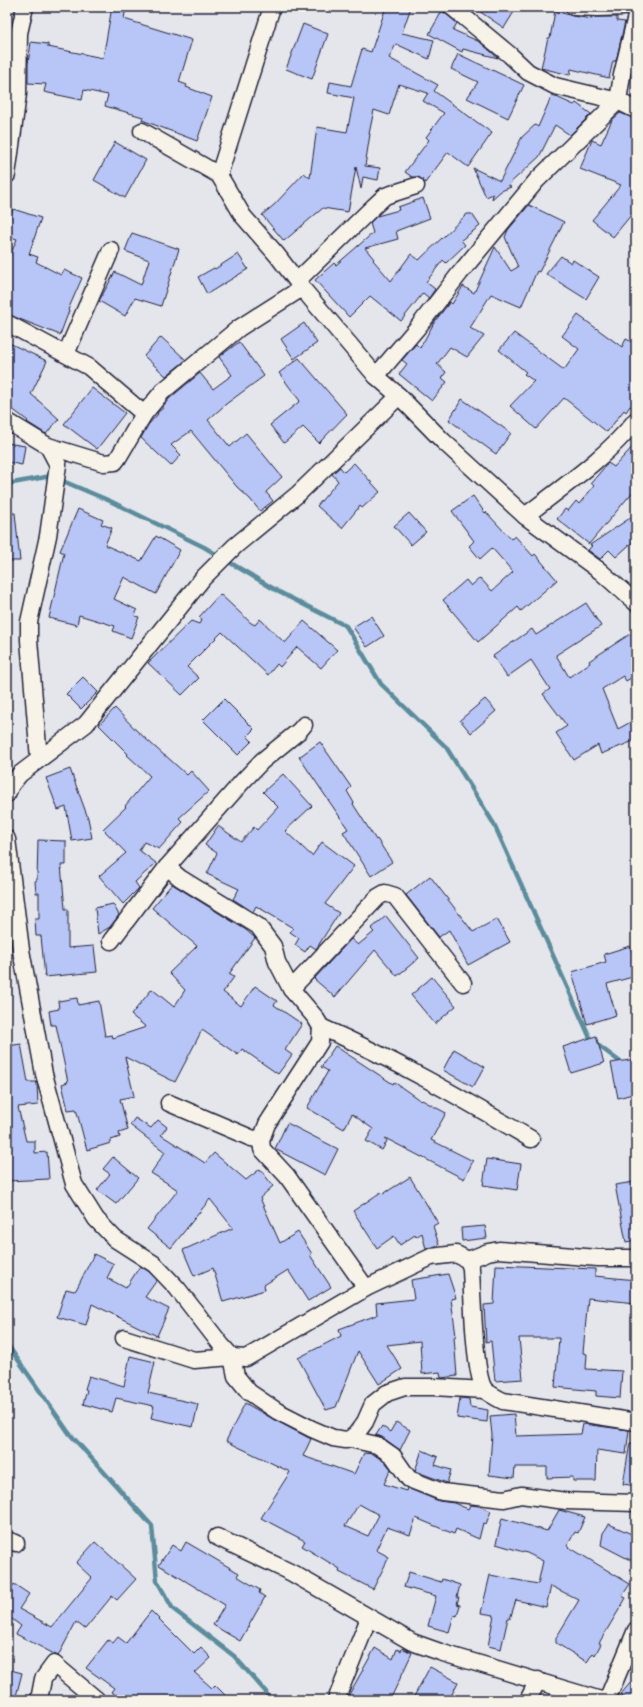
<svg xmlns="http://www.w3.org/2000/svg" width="643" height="1707" font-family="'Shantell Sans',sans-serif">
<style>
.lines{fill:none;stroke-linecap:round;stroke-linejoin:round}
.stream{stroke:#5c8c9c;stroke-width:4.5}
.building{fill:#b8c6f7;stroke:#22223b;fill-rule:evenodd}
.minor-casing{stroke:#22223b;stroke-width:19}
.minor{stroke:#f7f3e8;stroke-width:16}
</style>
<rect width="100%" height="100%" fill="#e4e6ec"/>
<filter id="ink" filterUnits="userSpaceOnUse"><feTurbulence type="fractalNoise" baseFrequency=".025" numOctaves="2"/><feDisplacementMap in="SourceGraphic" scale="8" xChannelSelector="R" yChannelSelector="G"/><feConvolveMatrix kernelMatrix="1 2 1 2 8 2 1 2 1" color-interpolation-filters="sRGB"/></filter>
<g filter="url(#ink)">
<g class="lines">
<g class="stream">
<polyline points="7,484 51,476 110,501 204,547 279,592 346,626 381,684 446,747 494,824 591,1040 623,1064"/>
<polyline points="7,1344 69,1433 152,1526 157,1581 173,1609 234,1656 266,1692 269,1700"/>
</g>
</g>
<g class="building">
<polygon points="112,7 126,7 124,19 192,40 179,82 187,85 186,87 212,97 197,141 142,120 143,117 105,106 108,95 84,90 82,100 44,92 46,84 28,83 28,64 31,42 48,44 48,47 103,58"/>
<polygon points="386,7 411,7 402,33 434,40 429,59 396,44 389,58 438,85 434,91 492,133 468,167 448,152 425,183 418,177 412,177 405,172 429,140 426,137 444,113 423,101 428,93 399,84 389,115 374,110 369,134 370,134 365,166 380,168 378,180 363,177 361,189 356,167 348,212 323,208 284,241 262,215 274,205 304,173 310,178 317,127 347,132 354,98 328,93 330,82 351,86 362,49 371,52"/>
<polygon points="473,7 517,7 504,28"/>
<polygon points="442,11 457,23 453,30 480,42 498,58 463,49 462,52 429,34"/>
<polygon points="555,11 573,16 592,19 592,17 617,17 617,21 625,22 616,61 613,61 609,78 571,69 570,75 541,68 548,38 550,38"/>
<polygon points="303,24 328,34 312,79 286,69"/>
<polygon points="458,54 524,85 508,118 467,98 478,82 451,69"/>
<polygon points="552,95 574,105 576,103 591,114 570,135 555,125 539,157 508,185 511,187 501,191 492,199 493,194 486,197 473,168 500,181 522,137 535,125 538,127"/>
<polygon points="620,113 636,119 636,209 613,237 592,220 621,185 580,169 592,140 601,144 612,120"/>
<polygon points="115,142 146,160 125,198 94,180"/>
<polygon points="423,198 430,218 396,231 398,239 365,248 374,259 373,260 391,281 411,254 419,260 467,214 472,214 480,226 461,240 465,245 446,263 443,260 426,282 435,289 429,298 423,293 401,321 370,296 349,317 315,280 334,263 336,265 373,233 370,223 377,216 399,210 398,207"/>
<polygon points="529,205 564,222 539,272 537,271 521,307 491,294 470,328 484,336 467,357 450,347 437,364 446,372 442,378 447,382 432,401 399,374 407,364 402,360 416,344 420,348 435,321 450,302 452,304 463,286 474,293 495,247 511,271 518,267 505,237 508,230"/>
<polygon points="13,209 41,218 29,254 38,257 36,262 61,275 64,270 82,278 68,310 69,311 60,335 7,314 7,263 17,239 7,236 7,228"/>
<polygon points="132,233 179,249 161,306 135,298 125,316 99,301 115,272 141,285 149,260 125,251"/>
<polygon points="238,254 248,269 207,294 198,277 214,268 215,269"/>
<polygon points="561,256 571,263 573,260 599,277 586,299 546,274"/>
<polygon points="578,315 622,347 626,339 636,344 636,410 630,406 626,412 624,410 607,432 564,398 536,429 510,406 534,381 524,374 526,372 499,350 514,333 564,370 579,349 562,336"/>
<polygon points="304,323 317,343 294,359 281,339"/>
<polygon points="161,337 186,360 166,376 144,356"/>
<polygon points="7,342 47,361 31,394 59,419 46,434 27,422 28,421 7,405"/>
<polygon points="239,342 264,376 226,404 208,420 230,447 246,433 282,477 266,492 273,501 260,511 250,499 237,487 191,431 171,445 181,455 171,466 141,438 148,425 158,414 157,413 163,408 163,406 170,398 200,373 213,389 232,375 219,357"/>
<polygon points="299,358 347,414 319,443 303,427 284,443 270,425 300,401 279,373"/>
<polygon points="92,388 125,413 97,449 64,424"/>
<polygon points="462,399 511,433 496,454 449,420"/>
<polygon points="7,443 25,446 22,465 7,462"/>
<polygon points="636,443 636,488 589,544 557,519 565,509 568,511 576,501 579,504 594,486 591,483 608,463 614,467"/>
<polygon points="354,463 380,492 362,508 360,506 342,528 317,506 338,481 332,474 340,467 344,472"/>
<polygon points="473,496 485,513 486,512 511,539 515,536 533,556 535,554 557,580 521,611 518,607 478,642 443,600 466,580 471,586 480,578 492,591 513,572 492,548 480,559 469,546 474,541 452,511"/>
<polygon points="78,509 103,520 101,524 112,528 105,545 141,561 156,536 180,550 156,594 124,577 114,599 137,610 135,616 139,617 131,638 113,631 115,626 79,615 77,625 49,618 64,553 60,551"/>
<polygon points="7,513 15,513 20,561 7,561"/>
<polygon points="409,513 426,532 411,545 394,526"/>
<polygon points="636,514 636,539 616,557 609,550 600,559 588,550 592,546 590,545"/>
<polygon points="220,594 251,623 255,625 260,619 285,643 304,621 337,650 321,668 297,647 280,667 277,664 268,675 222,632 187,667 199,678 182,695 148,663 191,621 199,624 202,619 199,617"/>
<polygon points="586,603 601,626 556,655 569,677 590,663 589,661 630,634 636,643 636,675 626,681 623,676 602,689 618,729 636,719 636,740 601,754 598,745 574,760 556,733 567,726 543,694 550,689 531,660 507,677 493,656 532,629 536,635"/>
<polygon points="371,616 384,636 367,647 353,627"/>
<polygon points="83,677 98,692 81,709 66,694"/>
<polygon points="224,699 254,729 247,736 252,741 238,755 203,720"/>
<polygon points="485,699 496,711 471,733 460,720"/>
<polygon points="115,708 137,731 165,756 166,756 187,775 191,771 209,791 179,818 183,822 159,849 144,842 139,850 156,863 135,882 139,888 123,904 99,876 126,853 103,829 126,807 125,806 150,776 127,755 128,754 99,725"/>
<polygon points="320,742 351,787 347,791 354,803 353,804 376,840 377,839 392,862 371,876 343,832 348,829 299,757"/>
<polygon points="70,769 88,818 92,838 72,841 66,807 58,810 46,778"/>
<polygon points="283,774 312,806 285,831 312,856 322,842 354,866 325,904 339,913 316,949 310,945 305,952 295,945 299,938 290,932 293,928 256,906 253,912 233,899 239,889 207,874 217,853 205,845 218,826 241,842 254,827 257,830 278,807 263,792"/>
<polygon points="38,840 66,841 66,865 61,865 65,909 68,909 68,948 94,946 97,972 45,977 41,936 36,936 35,919 39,919 39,893 36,893 35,881 37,880"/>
<polygon points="430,876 473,932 497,919 510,942 468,965 449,930 439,937 406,895"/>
<polygon points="172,884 246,930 255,938 229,974 234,977 223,992 241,1006 255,986 277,1001 274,1005 302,1024 285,1050 292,1055 278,1074 242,1049 238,1055 202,1030 175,1082 125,1057 134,1096 120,1099 128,1130 119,1133 120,1137 111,1140 111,1143 87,1150 76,1109 68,1110 62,1084 68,1082 56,1025 51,1025 49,1011 59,1009 58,1001 77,998 78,1005 99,1001 105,1036 112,1035 113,1038 146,1027 131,1015 152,989 174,1007 185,990 169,973 197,946 152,908"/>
<polygon points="113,904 119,915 110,927 98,934 95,908"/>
<polygon points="386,916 419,958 397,976 375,950 335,997 314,979 351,939 358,945 374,932 371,929"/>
<polygon points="630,946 636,967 636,976 607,984 616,1015 587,1024 572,972 606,962 604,954"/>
<polygon points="432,977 456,1006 435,1024 411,995"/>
<polygon points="596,1036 604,1063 571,1073 563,1047"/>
<polygon points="21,1044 28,1082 36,1082 37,1083 38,1105 18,1107 26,1141 35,1141 35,1153 47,1152 49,1179 7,1181 7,1046"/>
<polygon points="335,1046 393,1084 394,1082 421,1101 422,1100 446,1113 431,1140 473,1161 464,1179 385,1138 387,1141 382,1150 366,1141 373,1129 352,1114 344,1129 307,1108 328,1071 321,1067"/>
<polygon points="454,1049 485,1067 473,1087 443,1070"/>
<polygon points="636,1059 636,1093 618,1098 611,1063"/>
<polygon points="135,1118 151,1128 158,1120 167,1127 161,1135 205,1163 214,1153 246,1180 260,1169 273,1186 260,1198 280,1243 298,1232 312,1254 310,1255 331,1287 308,1301 288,1270 264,1285 265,1290 223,1302 213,1268 194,1276 183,1250 233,1228 210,1199 171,1248 147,1229 178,1190 151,1173 165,1152 130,1125"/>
<polygon points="287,1123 338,1149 325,1175 275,1149"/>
<polygon points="113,1157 138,1178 116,1204 97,1190 110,1174 103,1169"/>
<polygon points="487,1159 521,1164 517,1190 483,1185"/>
<polygon points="410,1177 438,1223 433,1226 439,1245 426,1249 422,1233 416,1237 415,1235 400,1245 394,1236 377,1248 353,1211 381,1192 383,1194"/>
<polygon points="634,1182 636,1191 636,1240 626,1242 615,1185"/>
<polygon points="485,1226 487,1238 462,1241 461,1228"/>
<polygon points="94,1254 114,1264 107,1278 126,1288 140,1266 148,1271 157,1280 145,1297 169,1309 157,1336 92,1304 86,1325 57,1317 66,1289 74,1291 76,1290"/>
<polygon points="496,1265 595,1269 595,1276 636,1280 636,1303 588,1298 583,1353 587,1354 586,1369 622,1371 620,1398 596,1396 596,1391 555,1387 559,1338 519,1338 523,1379 495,1381 491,1341 486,1342 484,1305 494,1304"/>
<polygon points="448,1274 456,1298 451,1299 456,1336 454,1337 457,1376 441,1378 440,1372 422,1374 420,1341 387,1345 402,1369 379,1384 358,1351 336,1407 326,1410 298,1358 341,1336 339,1329 377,1315 376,1303 414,1299 411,1280"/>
<polygon points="130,1356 155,1362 148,1393 198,1404 193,1427 151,1418 154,1406 116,1398 112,1412 83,1404 87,1390 85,1389 89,1376 124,1386"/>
<polygon points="460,1398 469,1399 470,1407 488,1410 487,1422 457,1418"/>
<path d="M245,1403l28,16 38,20 -8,17 51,18 10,-21 9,1 13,9 5,6 -7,15 22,7 1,-3 32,13 15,2 14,6 2,-4 9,1 12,5 -5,13 -3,-1 -4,16 -23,-10 -2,5 -38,-16 -6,17 -23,-8 -11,23 13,7 -16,32 -34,-17 1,-3 -38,-23 3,-5 -44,-23 29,-46 -64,-31zM359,1504l20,11 -11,21 -23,-10z"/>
<polygon points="514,1414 516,1436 581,1434 583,1424 629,1430 626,1454 597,1450 596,1481 573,1481 573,1477 547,1478 547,1467 515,1467 514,1478 489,1475 492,1435 490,1416"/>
<polygon points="396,1422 410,1430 400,1450 382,1437 376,1435 382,1426 390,1432"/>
<polygon points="630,1443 636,1444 636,1486 623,1484"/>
<polygon points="422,1450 438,1457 435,1465 451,1470 447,1483 415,1471"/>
<polygon points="559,1510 585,1517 578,1533 575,1532 567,1546 630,1584 622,1596 626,1598 599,1643 601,1644 595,1655 593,1653 587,1662 556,1643 556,1638 579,1600 551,1586 546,1607 516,1600 510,1619 508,1618 501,1649 488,1646 494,1615 481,1613 490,1575 538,1584 543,1561 527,1553 496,1544 502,1518 547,1531"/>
<polygon points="609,1524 636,1536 636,1563 601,1545 603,1533"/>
<polygon points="95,1542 136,1579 117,1600 112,1596 85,1629 76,1622 58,1656 16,1634 21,1626 12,1619 7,1626 7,1594 14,1584 29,1594 19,1609 52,1627 92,1578 76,1563"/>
<polygon points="186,1542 239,1573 237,1576 260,1590 259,1593 265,1597 240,1641 213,1625 225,1605 159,1565 172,1545 181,1551"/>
<polygon points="409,1572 441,1582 442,1579 460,1585 457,1597 459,1597 457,1604 460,1605 457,1616 454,1615 449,1632 428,1626 436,1596 404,1587"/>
<polygon points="151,1611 194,1654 201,1647 211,1658 195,1673 212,1688 215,1685 230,1700 123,1700 111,1692 114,1688 86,1668 108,1640 113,1643 118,1637 126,1643"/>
<polygon points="375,1648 393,1659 397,1649 401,1651 402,1648 412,1653 390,1700 346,1700"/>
<polygon points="430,1667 458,1682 449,1700 412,1700"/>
<polygon points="7,1669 22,1673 15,1700 7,1700"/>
<polygon points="636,1676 636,1700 628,1700 621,1694"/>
</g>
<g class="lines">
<g class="minor-casing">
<g id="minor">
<polyline points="272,7 219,175 243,216 277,255 302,288 376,376 399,396 443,441 525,516 600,571 636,603"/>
<polyline points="452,7 510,55 528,72 555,86 618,101 636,110"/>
<polyline points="574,7 598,8 624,7"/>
<polyline points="142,131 219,175"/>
<polyline points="7,175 18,94 19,33 25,7"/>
<polyline points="297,281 369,211 385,196 416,186"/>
<polyline points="7,323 89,367 144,414"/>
<polyline points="66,354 111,250"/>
<polyline points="376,376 418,327 460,273 537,180 618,101 622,75 636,16"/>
<polyline points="7,421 48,446 104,463 115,462 118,458 144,414 163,391 239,328 302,288"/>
<path d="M525,516c36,-28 82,-59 111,-96"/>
<polyline points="39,759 29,640 29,622 48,536 58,465 48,446"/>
<polyline points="7,794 11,785 20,774 86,724 203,578 235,546 298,494 399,396"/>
<polyline points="7,839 21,950 44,1074 74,1184 96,1219 115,1239 154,1264 177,1288 222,1346 232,1357 236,1376 249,1392 277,1411 312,1429 333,1438 346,1440 350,1439 356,1434 365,1422 373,1404 387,1393 405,1387 433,1387 485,1390"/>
<polyline points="167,867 180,878 258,926 273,946 277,962 291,989 315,1017 321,1027 320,1042 267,1124 261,1140 262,1149 287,1176 366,1288"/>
<polyline points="111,941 167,867 242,782 262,761 299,731 304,725"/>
<polyline points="291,989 378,897 385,893 395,896 463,983"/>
<path d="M321,1027c73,32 142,72 210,112"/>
<polyline points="169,1103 251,1138 261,1140"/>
<polyline points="468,1260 488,1252 499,1250 598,1258 636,1258"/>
<path d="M124,1338l70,22 38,-3 14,1 120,-70 65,-31 25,-3 12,6 3,8c1,20 3,109 14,122 4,4 12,8 18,11l133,21"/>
<polyline points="350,1439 377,1445 393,1456 409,1479 442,1492 504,1499 521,1495 566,1501 636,1503"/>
<polyline points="217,1537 292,1573 412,1642 443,1653 601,1700"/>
<polyline points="7,1540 16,1543"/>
<polyline points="39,1700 43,1679 54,1664 97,1700"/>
<polyline points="336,1700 369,1618"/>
<polyline points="528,1700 538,1680"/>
<polyline points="607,1700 636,1630"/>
</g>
</g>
<use href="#minor" class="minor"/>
</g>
</g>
<rect width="643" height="1707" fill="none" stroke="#f7f3e8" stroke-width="24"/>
<rect x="12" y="12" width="619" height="1683" fill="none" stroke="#22223b" stroke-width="1.5" filter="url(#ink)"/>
</svg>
